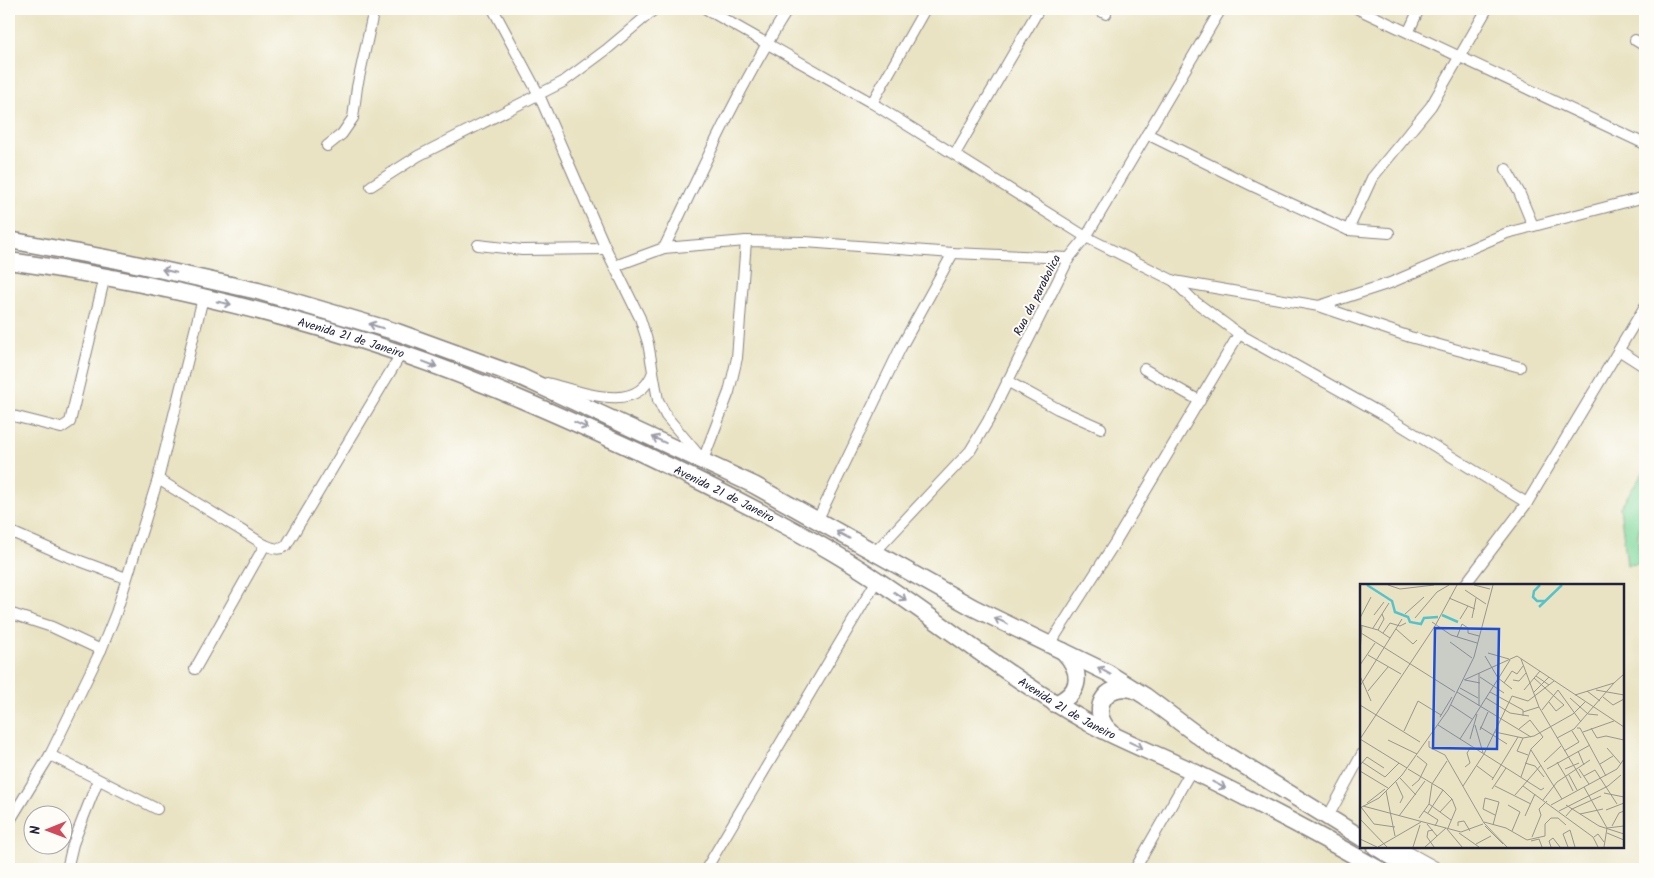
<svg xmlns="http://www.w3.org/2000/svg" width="1654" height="878" font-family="Kalam,sans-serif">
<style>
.green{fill:#82d99d;stroke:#527e6c}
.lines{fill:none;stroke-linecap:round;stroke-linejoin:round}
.minor-casing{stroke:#86827f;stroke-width:12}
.secondary-casing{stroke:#86827f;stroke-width:16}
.primary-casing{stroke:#86827f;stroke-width:19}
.minor{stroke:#fff;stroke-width:10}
.secondary{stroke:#fff;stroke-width:14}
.primary{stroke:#fff;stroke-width:16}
.oneway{stroke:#9c9ca7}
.labels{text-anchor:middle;stroke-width:4;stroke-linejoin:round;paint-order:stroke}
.street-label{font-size:12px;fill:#22223b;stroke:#fdfcf7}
.inset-river{fill:none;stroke:#55c3cb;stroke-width:2.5}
.inset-road{fill:none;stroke:#99968d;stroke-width:1}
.view{fill:#1d4ed8;fill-opacity:0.15;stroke:#1d4ed8;stroke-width:2.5}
.inset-edge{fill:none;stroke:#22223b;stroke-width:2.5}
</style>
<rect width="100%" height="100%" fill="#fdfcf7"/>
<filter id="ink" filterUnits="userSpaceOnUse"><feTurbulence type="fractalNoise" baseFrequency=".02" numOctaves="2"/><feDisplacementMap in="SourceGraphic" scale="10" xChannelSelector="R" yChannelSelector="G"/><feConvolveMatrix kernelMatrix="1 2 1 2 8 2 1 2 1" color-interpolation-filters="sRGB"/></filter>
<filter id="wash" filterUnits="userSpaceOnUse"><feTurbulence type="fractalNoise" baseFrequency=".0096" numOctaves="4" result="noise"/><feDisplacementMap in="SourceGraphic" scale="20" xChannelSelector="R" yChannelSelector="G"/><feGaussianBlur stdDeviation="1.12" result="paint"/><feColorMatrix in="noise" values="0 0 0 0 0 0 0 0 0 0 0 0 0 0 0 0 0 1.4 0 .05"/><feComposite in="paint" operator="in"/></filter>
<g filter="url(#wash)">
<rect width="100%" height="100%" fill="#e9e3c3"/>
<polygon class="green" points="1645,470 1645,503 1638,535 1639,564 1627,565 1620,507"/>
</g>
<g filter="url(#ink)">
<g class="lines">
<g class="minor-casing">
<g id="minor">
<polyline points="493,9 539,95 606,249 640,318 648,343 658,400 666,416 703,460 729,392 737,358 746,241"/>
<polyline points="706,9 872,103 1086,237 1174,281 1193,300 1239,334 1384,415 1527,503"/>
<polyline points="1097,9 1106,14"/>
<polyline points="1358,9 1645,144"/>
<polyline points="1409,31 1419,9"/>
<polyline points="1635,40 1645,46"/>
<polyline points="872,103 925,9"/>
<polyline points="1147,134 1255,187 1348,230 1389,233"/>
<polyline points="327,146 342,134 353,118 357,87 374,9"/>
<polyline points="955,154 1039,9"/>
<polyline points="1506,169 1519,192 1533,226"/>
<polyline points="371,186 418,156 563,82 606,50 655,9"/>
<polyline points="1348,230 1372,178 1431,106 1487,9"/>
<polyline points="478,245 522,250 606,249"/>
<path d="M664,248c39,-81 76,-163 124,-239"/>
<polyline points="615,266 664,248 746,241 805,242 953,253 1069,258"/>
<polyline points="1174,281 1319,306 1410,337 1520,367"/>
<polyline points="1319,306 1390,283 1507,233 1645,197"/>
<polyline points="1620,351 1645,367"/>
<polyline points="1144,369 1200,401"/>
<polyline points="1007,381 1058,409 1101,428"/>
<path d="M547,383c34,8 90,33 106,-11"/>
<polyline points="9,415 61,428 70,422 105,276"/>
<path d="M158,479l107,66c8,3 13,6 21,1l115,-192"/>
<polyline points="817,521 900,349 953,253"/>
<polyline points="9,531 64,555 126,578"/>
<polyline points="875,552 970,451 988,421 1069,258 1086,237 1221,9"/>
<polyline points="1464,586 1527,503 1645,306"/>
<polyline points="9,613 52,627 101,650"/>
<polyline points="1050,644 1114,544 1239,334"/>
<polyline points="195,669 265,545"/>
<polyline points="50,755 157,809"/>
<polyline points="1330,813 1362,754"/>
<polyline points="9,822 50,755 101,650 116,613 158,479 203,298"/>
<polyline points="67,869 73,844 98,780"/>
<polyline points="706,869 877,580"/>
<polyline points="1135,869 1191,771"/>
</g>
</g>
<g class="secondary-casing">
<polyline id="secondary" points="1395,847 1435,869"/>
</g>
<g class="primary-casing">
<g id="primary">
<polyline points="9,240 117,260 258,291 397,332 521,377 754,485 974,608 1108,673 1145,696 1212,746 1362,838"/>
<path id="s1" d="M9,261c132,19 264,49 391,92 82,28 161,63 239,99 66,31 132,64 195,101 88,52 165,120 253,169 33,18 69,32 103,48 64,31 127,64 188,99"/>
<path d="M1055,704c28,-12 27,-33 8,-53"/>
<path d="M1112,733c-25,-20 -8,-53 23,-43"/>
<polyline points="1376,847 1412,869"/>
</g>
</g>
<use href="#minor" class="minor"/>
<use href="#secondary" class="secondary"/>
<use href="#primary" class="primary"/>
</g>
<defs><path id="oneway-shaft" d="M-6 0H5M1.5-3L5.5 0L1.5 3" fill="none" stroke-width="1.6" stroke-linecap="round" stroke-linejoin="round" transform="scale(1.25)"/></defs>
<g class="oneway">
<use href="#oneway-shaft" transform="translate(169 271) rotate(-167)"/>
<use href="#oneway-shaft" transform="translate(224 303) rotate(12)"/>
<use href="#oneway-shaft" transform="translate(376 326) rotate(-163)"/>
<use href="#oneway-shaft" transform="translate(430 364) rotate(21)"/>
<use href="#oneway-shaft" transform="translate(581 425) rotate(24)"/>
<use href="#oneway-shaft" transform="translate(659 440) rotate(-155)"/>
<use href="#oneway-shaft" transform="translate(843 535) rotate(-152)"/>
<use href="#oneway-shaft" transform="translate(900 596) rotate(34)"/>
<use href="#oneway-shaft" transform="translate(1001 621) rotate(-155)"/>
<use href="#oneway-shaft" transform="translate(1104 671) rotate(-151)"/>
<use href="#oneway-shaft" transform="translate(1136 745) rotate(25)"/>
<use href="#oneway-shaft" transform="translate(1219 785) rotate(27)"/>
</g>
</g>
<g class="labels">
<g class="street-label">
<text transform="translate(1037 295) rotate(-63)" y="4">Rua da parabolica</text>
<text dy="4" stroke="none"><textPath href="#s1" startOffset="351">Avenida 21 de Janeiro</textPath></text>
<text dy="4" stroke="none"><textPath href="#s1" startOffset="756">Avenida 21 de Janeiro</textPath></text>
<text dy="4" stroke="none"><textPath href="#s1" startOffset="1161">Avenida 21 de Janeiro</textPath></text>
</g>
</g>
<g transform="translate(1360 584)">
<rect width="264" height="264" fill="#e9e3c3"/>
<path class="inset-river" d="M7,1l25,16 3,11 13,5 2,5 11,2 3,-6 14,-1M180,1l-6,6 -1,6 4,4h8M179,23l23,-22M82,31l16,7"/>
<path class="inset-road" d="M28,1l12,4 34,-4M114,1l16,4M105,6l21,14M89,14l26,11M45,30l19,-17M14,31l10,-13M0,34l11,-21M55,34l22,-26 12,-7M112,34l4,-20M100,35l8,-13M72,38l19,13 26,8M0,41l18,5 12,8M13,44l16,-25M36,45l17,15 4,-4M18,46l6,-11 -2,-5M1,49l94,59M23,49l7,-10 10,3 6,-3M97,53l5,-13 6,4v5l11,3M90,58l22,16M0,68l2,-27M128,69l21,6M8,71l33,19M125,72l13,22 14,11M161,75l18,48 42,71M0,81l15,-22M119,89v33M0,92l11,25M176,92l13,9M120,93l24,16M174,94l30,27 -8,6 -7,-9M104,96l53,-24 107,71M105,96l15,3M153,96l6,1 7,-8M144,99l8,-12 5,3 6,-8M0,102l42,-67M100,104l18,10M164,106l16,-19M236,106l28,5M8,107l20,-24M227,107l13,10M97,108l74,45M130,108l33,18v6M173,109l16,-16M215,111l39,-12 10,-9M243,113l10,8 11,-6M126,114l24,15 19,3M210,114l18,16 10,1M0,121l60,37M91,121l21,14M182,126l16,-20 23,32M163,128l16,-5M80,133l12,-20M78,141l103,65 3,-2M115,141l8,28M120,143l27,17M217,144h3l26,48M231,144l6,10 9,-2 18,4M159,145l11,-9 13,17 -12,12 -10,28M120,146l8,-18M44,147l14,-30 23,14M135,148l28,6 11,-2 39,-22 12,-12M223,148l31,-11M163,154l-6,13 11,4M197,154l17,-9 40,-46M0,155l75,-113 22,-41M0,155l47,29M100,155l50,-79M110,155l7,-25M28,156l29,14M69,157v6l16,8 39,68 23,24M247,164l14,16M171,166l31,49M204,167l15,-9 -7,-11M218,167l6,14M2,178l23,15 14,-14M184,178l17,-16M197,178l9,15M165,179l10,3 9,11M240,180l13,-8M0,181l7,-8 17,11M117,182l16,12M105,183l5,-4 -3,-10 4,-6M48,185l35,21 9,9 4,10 -8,19M187,185l43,-24M205,185l14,-6M219,185l10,15M0,187l28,17M209,191l8,15M224,192l11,-6 22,34M206,193l7,14M40,194l16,17M132,196l26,-43M36,198l7,15 -3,6M52,202l7,-6 8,-16 -10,-8M103,202l21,-32 28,-58 16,5 26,-20M135,202l36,18M163,202l70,51 5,10M224,203l23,41 -3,19M132,205l14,-21M26,207l9,45M244,209l20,4M155,211l26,-30M183,216l14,-18 33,-22M7,219l18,-14M69,220l22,16M148,221l12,7 -8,19M191,221l66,-36 7,-10M206,221l33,21 25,8M3,222l98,26 22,-8M1,223l13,17M0,224l19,-10 23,-23 46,-65 26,-53 19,-72M246,226l18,-7M64,227l14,9 -3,6M199,227l49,-25 13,-11M80,228l12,-13M68,229l15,-23M220,230l23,-5M39,232l26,-35M165,232l10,-22M206,232l6,-7 29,-13M59,234l10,-14 3,-20 15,-23M0,235l27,28M124,238l22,6 21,12 18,-4v-12l6,-6h7l8,7M14,240l21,3M67,240l10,12M133,241l6,-23 -14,-4 -2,11 12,6M98,242v-4l6,-1 6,10M125,242l18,18M252,242l7,-13 5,-2M247,244l17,-2M87,245l15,18M73,246l-5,1 -1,6 7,10M99,249l20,14M247,249l17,7M172,253l9,-22 -2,-6 8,-8M234,253l4,-3 6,8M0,255l17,8M171,257l8,-2 3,8M116,260l15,-8M18,263l43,-25M53,263l7,-22M65,263l21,-19M191,263l-2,-6 4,-3 7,9M208,263l-5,-13 7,-4 5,17"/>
<path class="view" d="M75,44l64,1 -2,120 -64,-1z"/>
<rect width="264" height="264" class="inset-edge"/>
</g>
<rect width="1654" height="878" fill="none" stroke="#fdfcf7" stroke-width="30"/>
<g transform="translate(48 830) rotate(269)"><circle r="24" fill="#fdfcf7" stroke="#a5a5ac"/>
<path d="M0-4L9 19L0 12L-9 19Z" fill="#d1495b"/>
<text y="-8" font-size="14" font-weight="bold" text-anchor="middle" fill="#22223b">N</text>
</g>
</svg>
